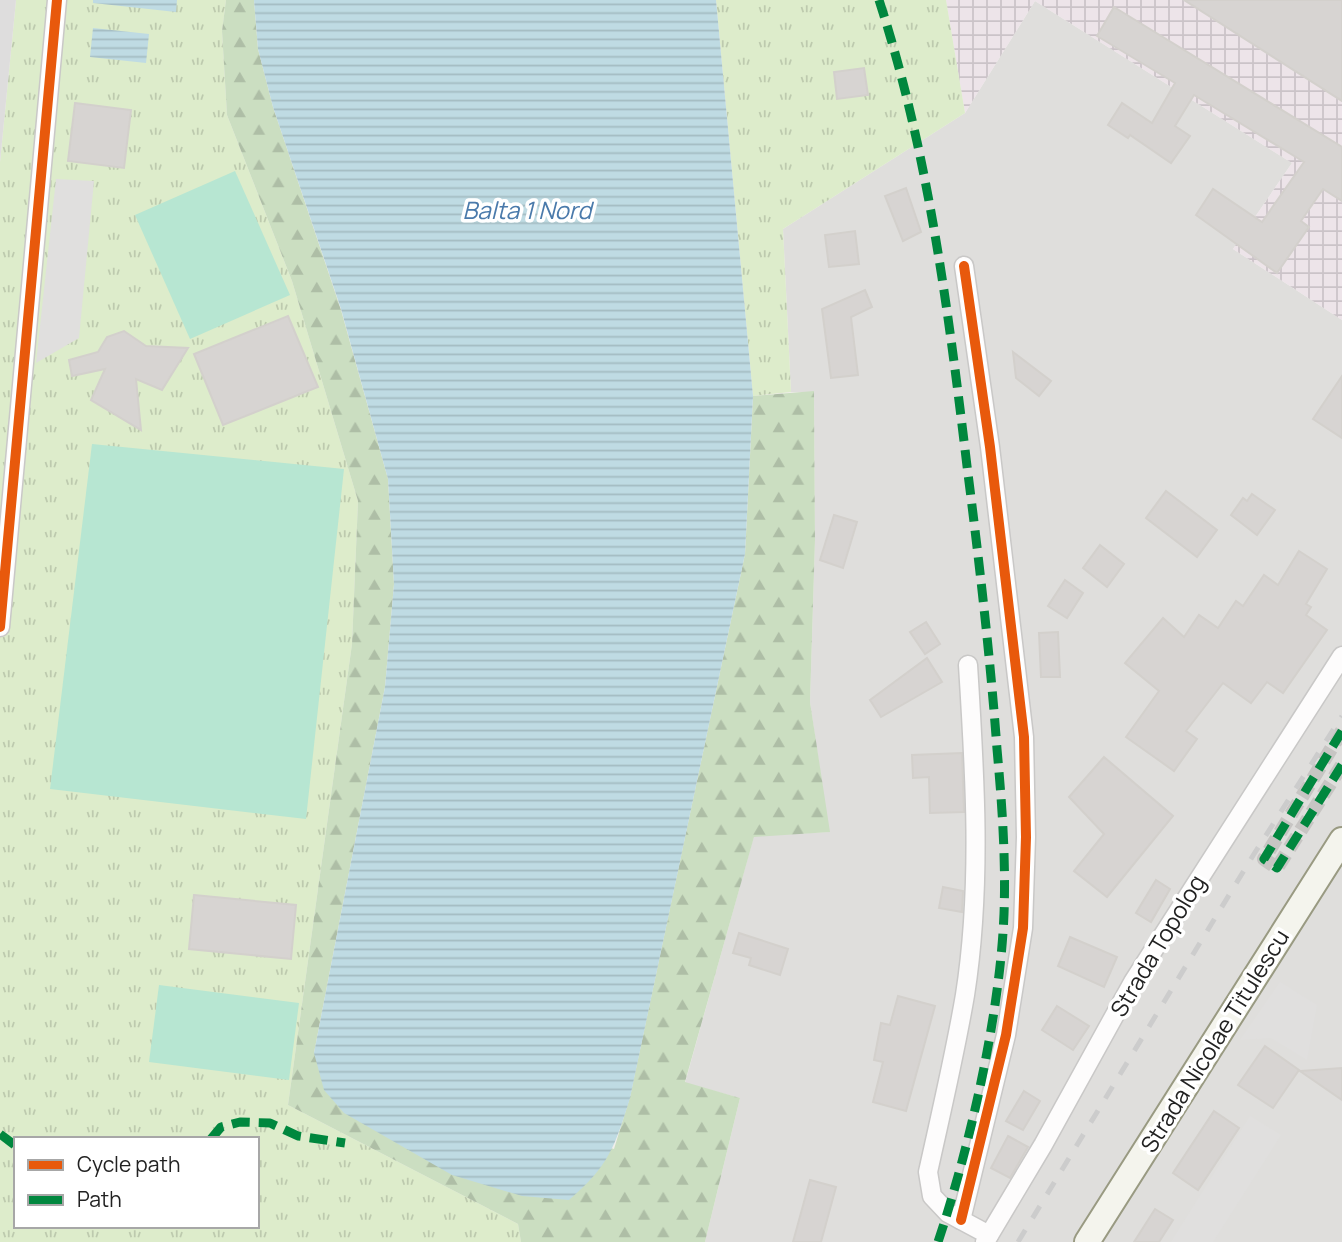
<svg xmlns="http://www.w3.org/2000/svg" width="1342" height="1242" font-family="Manrope,sans-serif">
<style>
.residential{fill:#dfdedc}
.industrial{fill:url(#industrial-grid)}
.grass{fill:url(#grass-tufts);fill-rule:evenodd}
.forest{fill:url(#forest-firs)}
.pitch{fill:#b7e6d2}
.parking{fill:#e0dfde}
.water{fill:url(#water-rules)}
.pier{fill:#dedddd}
.building{fill:#d7d4d2;stroke:#d3d0cc;stroke-width:2}
.lines{fill:none;stroke-linecap:round;stroke-linejoin:round}
.pedestrian-tunnel{stroke:#c7c5c3;stroke-width:14;stroke-dasharray:14 7;stroke-linecap:butt}
.minor-casing{stroke:#c9c8c7;stroke-width:21}
.secondary-casing{stroke:#999a82;stroke-width:28}
.minor{stroke:#fdfcfc;stroke-width:18}
.secondary{stroke:#f4f4ed;stroke-width:24}
.rail{stroke:#ccc;stroke-width:5;stroke-dasharray:14 14;stroke-linecap:butt}
.quiet{stroke:#00873e;stroke-width:9;stroke-dasharray:18 9;stroke-linecap:butt}
.cycleway-casing{stroke:#fff;stroke-width:15}
.cycleway{stroke:#e8590c;stroke-width:10}
.labels{text-anchor:middle;stroke-width:7;stroke-linejoin:round;paint-order:stroke}
.street-label{font-size:23px;fill:#222;stroke:#fff}
.water-label{font-size:24px;font-style:italic;fill:#4a7aab;stroke:#fff}
</style>
<defs>
<pattern id="industrial-grid" width="8" height="8" patternUnits="userSpaceOnUse" patternTransform="scale(1.75)"><rect width="8" height="8" fill="#ede4e9"/><path d="M0 4h8M4 0v8" fill="none" stroke="#cbc3c8"/></pattern>
<pattern id="grass-tufts" width="24" height="20" patternUnits="userSpaceOnUse" patternTransform="scale(1.75)"><rect width="24" height="20" fill="#ddeccb"/><path d="M3 7l-1-3M5 7V3M7 7l1-3M15 17l-1-3M17 17v-4M19 17l1-3" fill="none" stroke="#bdcaae"/></pattern>
<pattern id="forest-firs" width="22" height="20" patternUnits="userSpaceOnUse" patternTransform="scale(1.75)"><rect width="22" height="20" fill="#cbdec1"/><path d="M5 1l3.5 6h-7zM16 11l3.5 6h-7z" fill="#aebea6"/></pattern>
<pattern id="water-rules" width="6" height="5" patternUnits="userSpaceOnUse" patternTransform="scale(1.75)"><rect width="6" height="5" fill="#bfdbe3"/><path d="M0 2.5h6" fill="none" stroke="#a4bcc2"/></pattern>
</defs>
<rect width="100%" height="100%" fill="#f0eeeb"/>
<polygon class="residential" points="1035,1 1292,163 1233,249 1342,320 1342,1242 705,1242 740,1098 685,1083 754,836 829,832 810,702 815,540 814,392 791,392 783,229 965,113"/>
<polygon class="industrial" points="946,0 1342,0 1342,320 1233,249 1292,163 1035,1 965,113"/>
<g class="grass">
<path d="M16,0h210l-4,31 5,84 65,166 66,220 -6,143 -64,461 230,119 3,18h-521v-1080zM16,1139h241v87h-241z"/>
<polygon points="716,0 946,0 965,113 783,229 791,392 753,396"/>
</g>
<polygon class="forest" points="226,0 254,0 258,49 273,107 341,310 388,479 394,584 385,687 314,1053 614,1149 630,1097 745,554 753,396 814,391 815,540 810,702 830,832 754,837 685,1082 740,1098 705,1242 521,1242 518,1224 288,1105 352,644 358,501 292,281 227,115 222,31"/>
<g class="pitch">
<polygon points="235,171 290,295 190,339 135,215"/>
<polygon points="92,444 344,469 306,819 50,789"/>
<polygon points="159,985 299,1003 289,1080 149,1062"/>
</g>
<g class="parking">
<polygon points="56,179 94,181 79,338 36,363"/>
<polygon points="1280,982 1317,1005 1307,1060 1271,1038 1240,1040"/>
<polygon points="1250,1116 1281,1135 1213,1242 1171,1242"/>
</g>
<g class="water">
<polygon points="93,0 177,0 176,12 93,3"/>
<path d="M254,0h462l37,396 -8,158 -115,544c-15,48 -21,68 -61,102l-47,-4 -70,-21 -108,-62 -20,-23 -10,-37 71,-366 9,-103 -6,-105 -47,-170 -68,-202 -15,-58z"/>
<polygon points="93,28 149,34 146,63 90,57"/>
</g>
<polygon class="pier" points="0,0 16,0 0,162"/>
<g class="building">
<polygon points="1184,0 1342,0 1342,101"/>
<polygon points="1114,7 1342,147 1342,201 1323,189 1301,221 1309,227 1277,273 1196,215 1213,189 1262,222 1304,162 1194,95 1175,126 1190,136 1171,163 1130,135 1128,138 1108,125 1122,103 1152,123 1175,83 1097,36"/>
<polygon points="864,68 868,95 837,99 834,72"/>
<polygon points="75,103 131,110 124,168 68,161"/>
<polygon points="906,188 921,232 903,241 885,196"/>
<polygon points="855,231 859,264 829,267 825,235"/>
<polygon points="865,290 872,307 851,317 858,375 831,378 822,309"/>
<polygon points="288,316 318,387 223,425 194,354"/>
<polygon points="124,331 146,346 188,348 162,390 136,379 141,430 91,400 105,369 72,376 69,360 98,352 107,337"/>
<polygon points="1013,352 1051,381 1039,396 1016,378"/>
<polygon points="1342,376 1342,438 1313,419"/>
<polygon points="1166,491 1217,530 1197,557 1146,518"/>
<polygon points="1252,494 1275,510 1257,535 1231,515 1243,498 1247,501"/>
<polygon points="834,515 857,522 843,568 820,560"/>
<polygon points="1100,545 1124,564 1107,587 1083,568"/>
<polygon points="1299,551 1327,569 1306,604 1311,607 1306,615 1327,630 1283,693 1267,682 1251,703 1223,683 1186,731 1197,739 1174,771 1126,737 1159,691 1125,663 1163,618 1184,637 1199,615 1218,628 1236,601 1243,606 1264,575 1278,585"/>
<polygon points="1065,580 1083,593 1067,618 1048,606"/>
<polygon points="926,622 940,644 925,654 910,632"/>
<polygon points="1058,632 1060,677 1041,677 1039,633"/>
<polygon points="927,658 942,682 881,717 870,700"/>
<polygon points="962,753 964,812 930,813 929,777 913,778 912,755"/>
<polygon points="1104,757 1173,816 1107,897 1074,871 1104,834 1069,797"/>
<polygon points="1156,880 1170,889 1151,922 1136,913"/>
<polygon points="943,887 963,891 962,912 939,908"/>
<polygon points="194,895 296,905 291,959 189,949"/>
<polygon points="739,933 788,949 780,975 749,965 751,958 733,953"/>
<polygon points="1070,937 1117,957 1104,987 1058,966"/>
<polygon points="898,996 935,1006 906,1111 873,1102 883,1062 874,1060 881,1023 890,1025"/>
<polygon points="1057,1006 1089,1026 1073,1050 1042,1030"/>
<polygon points="1265,1046 1299,1070 1273,1108 1238,1085"/>
<polygon points="1342,1068 1342,1100 1300,1071"/>
<polygon points="1024,1091 1040,1101 1023,1130 1006,1121"/>
<polygon points="1214,1111 1239,1128 1198,1190 1173,1173"/>
<polygon points="1008,1136 1028,1147 1010,1178 991,1168"/>
<polygon points="810,1180 836,1187 821,1242 793,1242"/>
<polygon points="1155,1209 1173,1220 1159,1242 1134,1242"/>
</g>
<g class="lines">
<polyline class="pedestrian-tunnel" points="1342,731 1264,859 1277,868 1342,765"/>
<g class="minor-casing">
<g id="minor">
<polyline points="0,627 57,0"/>
<path d="M968,665c7,110 14,221 -3,330 -10,59 -24,118 -37,177l4,24 16,17 41,22"/>
<polyline points="961,1220 1006,1035 1023,928 1026,837 1024,737 990,447 964,266"/>
<polyline points="985,1242 1043,1145 1133,982 1342,656"/>
</g>
</g>
<g class="secondary-casing">
<polyline id="secondary" points="1087,1242 1342,840"/>
</g>
<use href="#minor" class="minor"/>
<use href="#secondary" class="secondary"/>
<polyline class="rail" points="1018,1242 1254,854 1342,716"/>
<g class="quiet">
<path d="M879,0c49,151 69,308 88,466 12,94 23,188 30,283 5,55 9,110 7,165 -4,101 -34,232 -66,328"/>
<polyline points="1342,731 1264,859 1277,868 1342,765"/>
<polyline points="0,1134 16,1146"/>
<polyline points="211,1139 221,1127 240,1122 270,1123 298,1136 345,1143"/>
</g>
<g class="cycleway-casing">
<g id="cycleway">
<polyline points="0,627 57,0"/>
<polyline points="961,1220 1006,1035 1023,928 1026,837 1024,737 990,447 964,266"/>
</g>
</g>
<use href="#cycleway" class="cycleway"/>
</g>
<g class="labels">
<g class="street-label">
<text transform="translate(1158 946) rotate(-59)" y="8">Strada Topolog</text>
<text transform="translate(1215 1041) rotate(-58)" y="8">Strada Nicolae Titulescu</text>
</g>
<g class="water-label">
<text x="527" y="219">Balta 1 Nord</text>
</g>
</g>
<rect x="14" y="1137" width="245" height="91" fill="#ffffff" stroke="#a7a7a7" stroke-width="2"/>
<rect x="28" y="1160" width="35" height="10" fill="#e8590c" stroke="#a7a7a7" stroke-width="2"/>
<text x="77" y="1172" font-size="21" fill="#222222">Cycle path</text>
<rect x="28" y="1195" width="35" height="10" fill="#00873e" stroke="#a7a7a7" stroke-width="2"/>
<text x="77" y="1207" font-size="21" fill="#222222">Path</text>
</svg>
